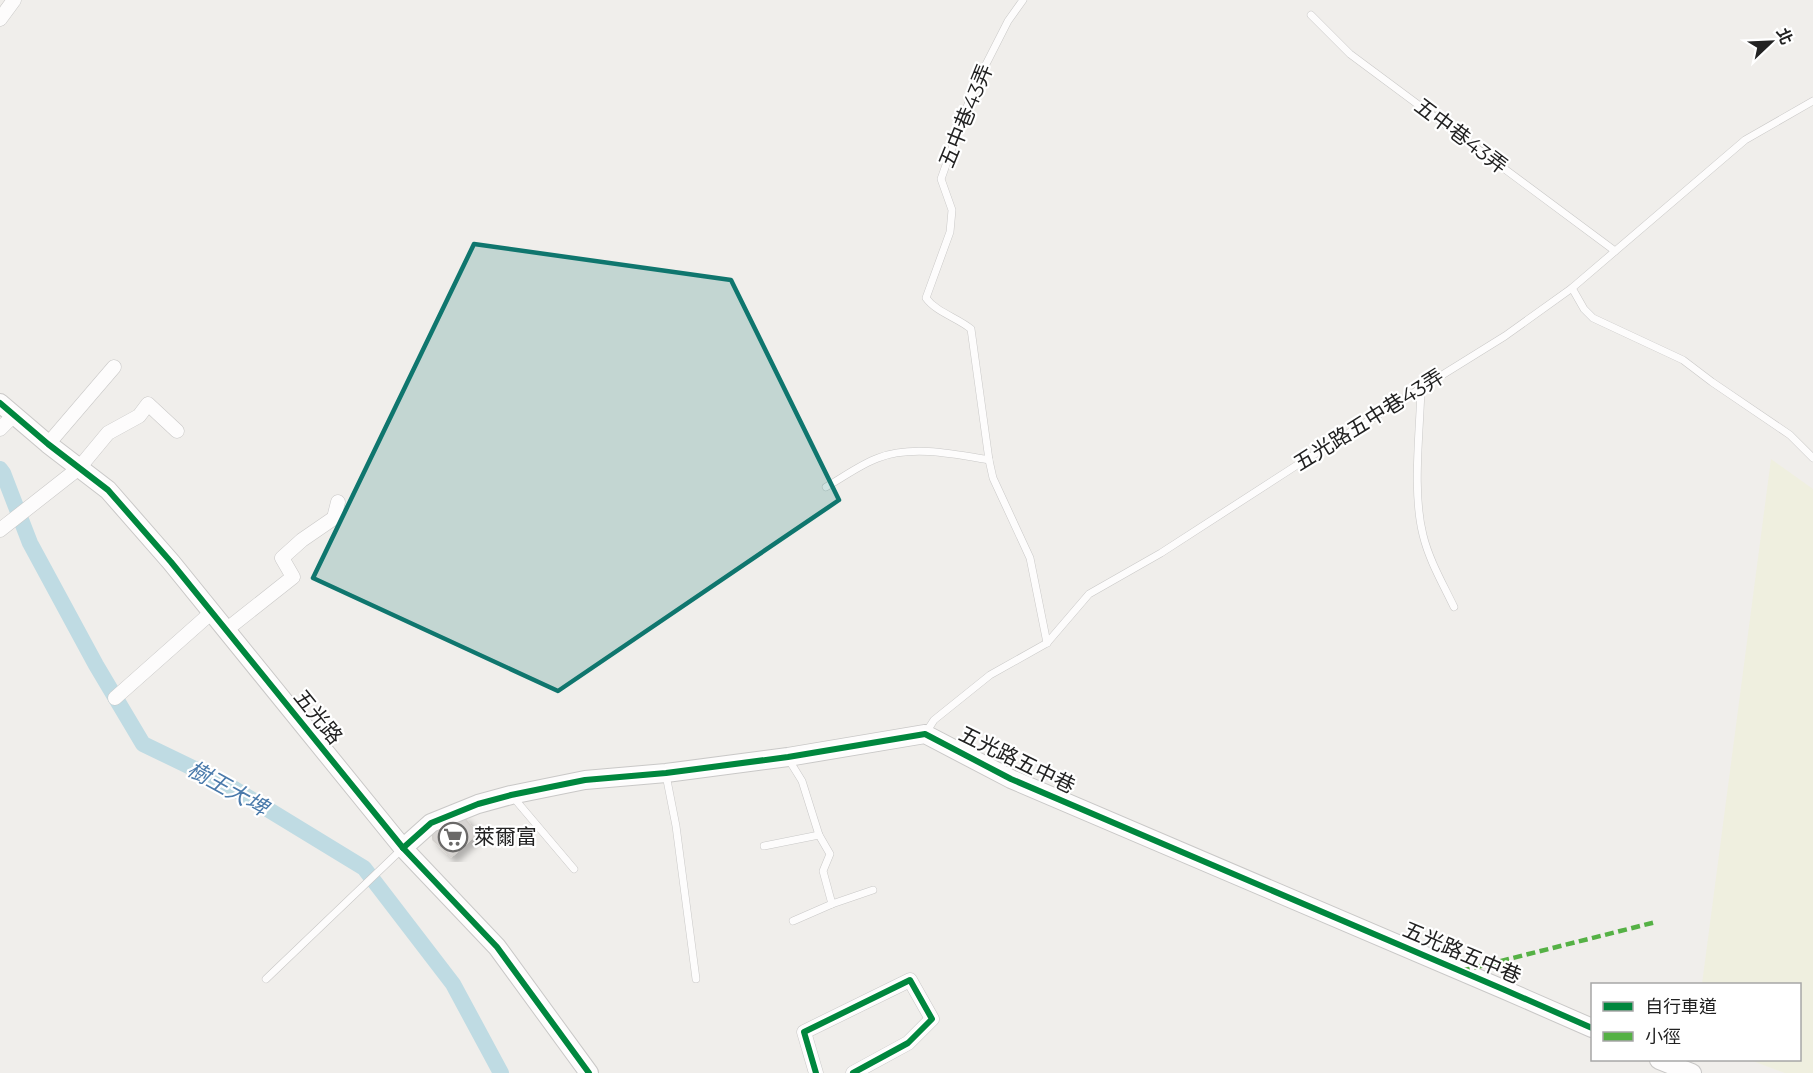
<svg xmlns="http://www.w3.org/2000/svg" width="1813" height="1073" font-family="Montserrat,'Noto Sans TC',sans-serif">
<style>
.farmland{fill:#efefdf}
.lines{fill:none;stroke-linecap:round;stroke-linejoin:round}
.canal{stroke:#bfdbe3;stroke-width:16}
.building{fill:#d7d4d2;stroke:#d3d0cc;stroke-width:1.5;filter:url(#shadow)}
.service-casing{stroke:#c9c8c7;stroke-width:8}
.minor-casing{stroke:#c9c8c7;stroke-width:15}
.tertiary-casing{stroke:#c9c8c7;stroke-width:20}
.service{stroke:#fdfcfc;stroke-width:7}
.minor{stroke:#fdfcfc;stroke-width:14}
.tertiary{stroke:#fdfcfc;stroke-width:18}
.quiet{stroke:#55b145;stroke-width:4.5;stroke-dasharray:9 4.5;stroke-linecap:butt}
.cycleway-casing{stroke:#fff;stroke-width:10}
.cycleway{stroke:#00873e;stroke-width:6}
.marked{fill:#0f766e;fill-opacity:0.2;stroke:#0f766e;stroke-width:4.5;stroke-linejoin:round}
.labels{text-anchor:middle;stroke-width:4.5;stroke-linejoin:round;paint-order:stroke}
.street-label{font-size:21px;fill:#222;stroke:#fff}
.poi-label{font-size:21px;fill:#222;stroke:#fff;text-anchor:start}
.water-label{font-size:22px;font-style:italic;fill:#4a7aab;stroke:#fff}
</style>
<defs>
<filter id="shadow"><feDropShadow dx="5.5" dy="5.5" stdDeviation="3" flood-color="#0004"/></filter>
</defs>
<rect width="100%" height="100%" fill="#f0eeeb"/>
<polygon class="farmland" points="1771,459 1813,489 1813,1073 1785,1073 1750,1060 1800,1060 1800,984 1702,984"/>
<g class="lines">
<polyline class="canal" points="0,469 3,473 30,543 96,665 143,744 228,785 364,868 453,984 501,1073"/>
</g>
<polygon class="building" points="463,816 477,834 451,857 433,840 432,829"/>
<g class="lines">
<g class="service-casing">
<g id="service">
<path d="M1023,0l-15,21 -28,55 -14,33 -25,70 11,31 -2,22 -24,66c10,14 32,20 45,31l18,131 4,18 37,80 17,85"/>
<polyline points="1311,15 1350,54 1615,251"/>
<polyline points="1572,288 1584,309 1593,318 1683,360 1712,382 1790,435 1813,458"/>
<path d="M1421,387c-1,46 -9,104 2,148 6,25 20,49 31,72"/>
<path d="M826,487c16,-9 35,-23 52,-29 34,-13 76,-4 111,2"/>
<polyline points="925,734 934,720 990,675 1047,643 1089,594 1161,553 1294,467 1505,336 1572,288 1745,140 1813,101"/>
<polyline points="789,760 802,781 819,835 830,854 823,871 832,904 873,890"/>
<polyline points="666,775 676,826 696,979"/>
<polyline points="513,797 574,869"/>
<polyline points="764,846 819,835"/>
<polyline points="793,921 832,904"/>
<polyline points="266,979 403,848"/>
</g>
</g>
<g class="minor-casing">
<g id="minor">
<polyline points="0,19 14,0"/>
<polyline points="0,429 13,416"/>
<polyline points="48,444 114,367"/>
<polyline points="0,530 79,468 108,433 139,416 148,404 177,431"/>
<polyline points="226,630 293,577 282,558 302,540 334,518 338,502"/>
<polyline points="115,698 212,612"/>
<polyline points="816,1073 804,1032 910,980 932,1019 908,1043 853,1073"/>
</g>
</g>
<g class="tertiary-casing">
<g id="tertiary">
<polyline points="0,403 48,444 108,490 171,562 403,848 497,947 589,1073"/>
<polyline points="403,848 431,823 478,804 511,795 585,780 666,773 788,757 925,734 1011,779 1505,990 1592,1028"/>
<polyline points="1659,1060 1692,1073"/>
</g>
</g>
<use href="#service" class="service"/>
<use href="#minor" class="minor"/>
<use href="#tertiary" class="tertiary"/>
<polyline class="quiet" points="1461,971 1656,922"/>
<g class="cycleway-casing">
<g id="cycleway">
<polyline points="0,403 48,444 108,490 171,562 403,848 497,947 589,1073"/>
<polyline points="403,848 431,823 478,804 511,795 585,780 666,773 788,757 925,734 1011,779 1505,990 1592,1028"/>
<polyline points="816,1073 804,1032 910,980 932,1019 908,1043 853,1073"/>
</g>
</g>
<use href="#cycleway" class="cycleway"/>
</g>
<path class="marked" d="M474,244l257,36 108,220 -281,191 -245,-113z"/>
<defs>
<g id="supermarket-ring" transform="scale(1.5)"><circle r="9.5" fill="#fff" stroke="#6a6968" stroke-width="1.5"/><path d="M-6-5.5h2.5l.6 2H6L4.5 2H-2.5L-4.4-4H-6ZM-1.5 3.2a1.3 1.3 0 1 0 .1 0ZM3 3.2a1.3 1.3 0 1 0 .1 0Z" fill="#6a6968"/></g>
</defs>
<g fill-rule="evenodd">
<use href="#supermarket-ring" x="453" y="837"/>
</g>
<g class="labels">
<g class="street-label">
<text transform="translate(966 116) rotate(-68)" y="7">五中巷43弄</text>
<text transform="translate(1461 136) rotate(37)" y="7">五中巷43弄</text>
<text transform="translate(1369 420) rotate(-32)" y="7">五光路五中巷43弄</text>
<text transform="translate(318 717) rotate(51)" y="7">五光路</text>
<text transform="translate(1017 760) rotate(26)" y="7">五光路五中巷</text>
<text transform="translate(1462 953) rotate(23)" y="7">五光路五中巷</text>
</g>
<g class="poi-label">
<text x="474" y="844">萊爾富</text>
</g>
<g class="water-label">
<text transform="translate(228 788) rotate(29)" y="8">樹王大埤</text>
</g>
</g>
<rect x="1591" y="983" width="210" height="78" fill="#ffffff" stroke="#a7a7a7" stroke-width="1.5"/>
<rect x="1603" y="1002" width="30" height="9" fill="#00873e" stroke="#a7a7a7" stroke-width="1.5"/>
<text x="1645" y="1013" font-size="18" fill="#222222">自行車道</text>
<rect x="1603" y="1032" width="30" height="9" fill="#55b145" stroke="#a7a7a7" stroke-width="1.5"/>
<text x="1645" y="1043" font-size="18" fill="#222222">小徑</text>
<g transform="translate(1771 42) rotate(67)" stroke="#ffffff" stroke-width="4.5" paint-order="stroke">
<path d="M0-4.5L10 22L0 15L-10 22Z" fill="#222222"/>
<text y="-9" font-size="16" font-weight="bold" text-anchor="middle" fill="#222222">北</text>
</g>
</svg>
